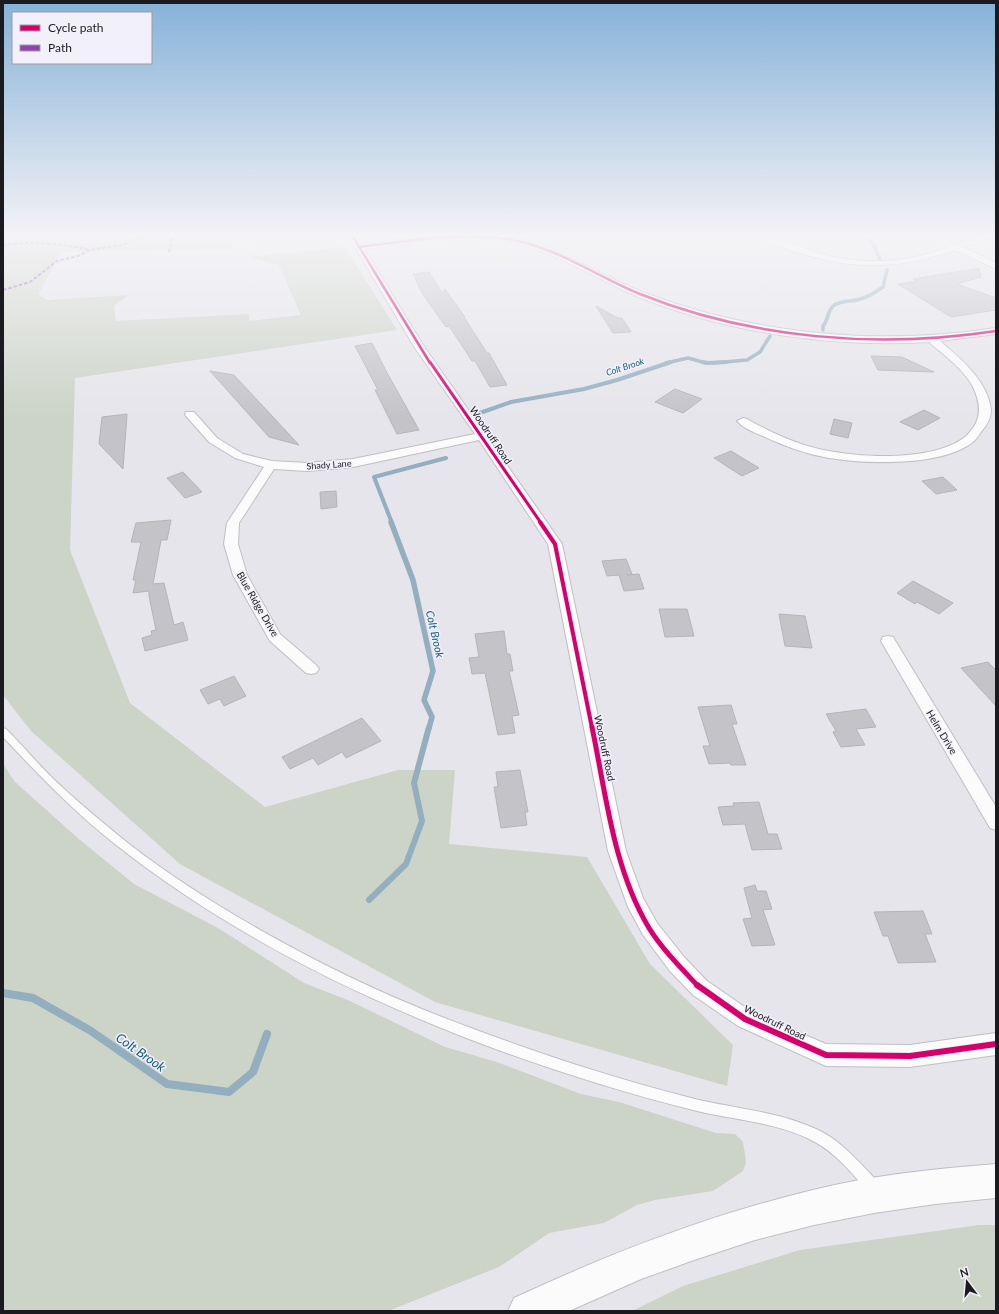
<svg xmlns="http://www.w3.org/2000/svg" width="999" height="1314" font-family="Lato,sans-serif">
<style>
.green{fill:#ccd3c7}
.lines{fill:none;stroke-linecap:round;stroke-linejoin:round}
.stream-far4{stroke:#92aebf;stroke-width:3.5}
.stream-far3{stroke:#92aebf;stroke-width:4}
.stream-far2{stroke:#92aebf;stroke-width:5.5}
.stream-far1{stroke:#92aebf;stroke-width:6}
.stream{stroke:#92aebf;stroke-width:8}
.building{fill:#c4c3c8;stroke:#b5b4b8}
.lane-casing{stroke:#bfbec2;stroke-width:2}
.street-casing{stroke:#bfbec2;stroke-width:2}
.highway-casing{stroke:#bfbec2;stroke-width:2}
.lane{fill:#fbfbfc;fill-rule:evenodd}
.street{fill:#fbfbfc;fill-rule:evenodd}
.highway{fill:#fbfbfc;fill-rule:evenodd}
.quiet{stroke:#8e44ad;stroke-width:2;stroke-dasharray:3.5 2;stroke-linecap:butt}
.cycleway-far4-casing{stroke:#f2f0fa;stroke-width:4}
.cycleway-far3-casing{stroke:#f2f0fa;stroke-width:5}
.cycleway-far2-casing{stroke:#f2f0fa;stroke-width:6}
.cycleway-far1-casing{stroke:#f2f0fa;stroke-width:8}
.cycleway-casing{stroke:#f2f0fa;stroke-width:8}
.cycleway-far4{stroke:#d6006c;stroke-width:2.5}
.cycleway-far3{stroke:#d6006c;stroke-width:3}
.cycleway-far2{stroke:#d6006c;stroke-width:4}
.cycleway-far1{stroke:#d6006c;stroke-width:5}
.cycleway{stroke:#d6006c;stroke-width:6}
.labels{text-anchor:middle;stroke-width:3;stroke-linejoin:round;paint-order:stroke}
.far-water-label{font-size:9px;font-style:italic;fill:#165d7d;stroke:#f2f0fa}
.far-street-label{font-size:9px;fill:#1b1a1e;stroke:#f2f0fa}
.street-label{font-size:10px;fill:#1b1a1e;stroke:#f2f0fa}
.water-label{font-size:11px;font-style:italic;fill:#165d7d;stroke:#f2f0fa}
.near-water-label{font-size:13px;font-style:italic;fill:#165d7d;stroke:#f2f0fa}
</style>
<rect width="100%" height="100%" fill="#e6e5eb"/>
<g class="green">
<polygon points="3,235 230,235 233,249 61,252 39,293 40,296 48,300 128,295 114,306 116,321 249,314 249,321 301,315 279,265 249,257 345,247 397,330 75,378 70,550 130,703 265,807 398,770 455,770 449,844 587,857 650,964 733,1045 727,1086 435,1002 180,864 31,731 3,695"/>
<polygon points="3,764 15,782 80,840 134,884 218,928 304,983 350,1001 445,1047 497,1062 581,1094 619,1102 716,1133 735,1134 743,1142 746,1162 743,1171 713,1191 655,1200 637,1205 604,1223 549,1233 499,1267 388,1311 3,1311"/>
<polygon points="979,1225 996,1225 996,1311 632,1311 683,1286 800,1250"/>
</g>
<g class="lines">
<g class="stream-far4">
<polyline points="866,235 873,244 880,260"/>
<path d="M823,330v-4c5,-5 4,-14 10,-20 7,-6 19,-4 27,-7 9,-2 16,-7 23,-12l4,-17"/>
<polyline points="666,363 688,358 706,363"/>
<polyline points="713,363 747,360 760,352 770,336"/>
</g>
<g class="stream-far3">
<polyline points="702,362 708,363 726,362"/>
<polyline points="477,414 511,402 584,389 617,380 671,362"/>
<polyline points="392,523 374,477 446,458"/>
</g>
<polyline class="stream-far2" points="391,522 413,580 433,671 424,700 432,717 429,728"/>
<polyline class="stream-far1" points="369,900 406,864 422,821 414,783 429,727"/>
<polyline class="stream" points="3,993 33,998 91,1031 167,1084 229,1092 253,1072 267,1034"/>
</g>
<g class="building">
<polygon points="979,268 981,277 957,284 996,298 996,310 951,317 898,284 917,281 913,279"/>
<polygon points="429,272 442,293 445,289 465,317 464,317 487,353 489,353 507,385 490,387 475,361 472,361 449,326 446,327 422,293 413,274"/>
<polygon points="596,306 618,318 622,318 631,332 613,333"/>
<polygon points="372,343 385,369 419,430 397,434 375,390 378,390 355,346"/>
<polygon points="871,356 902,357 934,372 878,370"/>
<polygon points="210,371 234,375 299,445 269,437"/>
<polygon points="675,389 702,399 683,413 655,402"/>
<polygon points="924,410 940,418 918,430 900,422"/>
<polygon points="127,414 123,469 99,444 102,417"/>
<polygon points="834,419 852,423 848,438 830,434"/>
<polygon points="731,451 759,468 742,476 714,458"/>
<polygon points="183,472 202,492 185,498 167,478"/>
<polygon points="943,477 957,490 936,494 922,481"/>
<polygon points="336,491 337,507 321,509 320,492"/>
<polygon points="171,520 167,540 161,540 153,584 164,583 174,625 183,622 188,640 145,651 142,638 152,635 151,631 156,630 149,596 149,591 133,593 136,580 133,580 141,542 131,542 136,523"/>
<polygon points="626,559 632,574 627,575 639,574 644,589 624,591 619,575 607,576 602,561"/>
<polygon points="913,581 953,603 939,614 917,602 915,604 897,593"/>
<polygon points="659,609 687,609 694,636 665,637"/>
<polygon points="779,614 805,616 812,648 785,646"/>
<polygon points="504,631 507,654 510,654 513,671 509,671 519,715 512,716 515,733 498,735 485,673 472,674 469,658 479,657 475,634"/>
<polygon points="988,662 996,670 996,706 961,668"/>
<polygon points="234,676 246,696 224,706 220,699 208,704 200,690"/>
<polygon points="731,705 737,724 732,724 746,765 731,765 730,763 709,764 703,746 710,746 698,707"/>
<polygon points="866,709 876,727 856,729 865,745 841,747 833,732 836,731 826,714"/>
<polygon points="362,718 381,741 346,758 342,752 318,765 313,758 290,769 282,757"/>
<polygon points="520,770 528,812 525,812 527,825 501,828 494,787 498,787 496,772"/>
<polygon points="759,802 768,834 777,834 782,849 752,850 745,824 723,825 718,807 734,806 733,803"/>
<polygon points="755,885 757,891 766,891 772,909 763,910 775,945 752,946 743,919 752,918 744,888"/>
<polygon points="923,911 932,934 925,934 936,962 898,963 888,936 883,936 874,912"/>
</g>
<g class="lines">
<g class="lane-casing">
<path id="lane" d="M3,728l3,1c19,19 36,40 56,58 18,17 38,33 57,49 31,25 65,48 99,69 80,49 165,91 253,123 72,27 145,51 220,70 43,11 91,13 131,34 22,12 39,32 56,50l1,5 -1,5 -5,1 -5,-1c-16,-19 -32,-39 -55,-51 -35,-19 -81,-21 -120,-31 -76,-19 -151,-43 -224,-71 -126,-49 -248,-111 -354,-195 -41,-32 -77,-70 -112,-107z"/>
</g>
<g class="street-casing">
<g id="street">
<path d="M348,235h8l6,9c37,-4 73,-9 111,-9 12,0 24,0 36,2 49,9 89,38 136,56 111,42 234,53 351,35v6l-56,7c21,18 48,40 51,69 0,9 -5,16 -10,22 -2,3 -5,7 -7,9 -30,26 -108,23 -145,17 -23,-4 -45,-12 -66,-22 -8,-3 -20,-8 -26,-15l6,-3 4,1c25,14 52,27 82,32 36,7 105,10 136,-14 3,-2 5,-6 8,-9 10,-14 6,-29 -1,-43 -10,-17 -28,-30 -43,-43 -97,6 -202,-9 -293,-46 -42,-18 -81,-45 -127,-54 -47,-9 -98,1 -145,7l61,99 137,196 64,307 17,47 14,25 27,34 23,24 45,31 74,32 84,1 86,-12v22l-86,12 -84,-1 -88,-40 -45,-31 -23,-24 -27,-36 -15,-28 -20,-56 -60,-307 -69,-104 -126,27 -46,4 -33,-2 -35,54 -1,21 9,31 33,59 36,31 3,4 -3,4 -5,1 -5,-1 -36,-32 -37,-66 -9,-31 3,-21 37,-56 -29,-9 -26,-16 -23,-26 -1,-2 1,-2h8l23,26 26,16 29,7 35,2 46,-4 122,-25 -60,-86z"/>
<path d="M753,235c26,0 51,15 76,21 30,7 61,7 91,0 22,-6 43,-15 64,-21h12v2l-33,10 33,16v6l-41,-19c-62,21 -106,20 -168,-1 -10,-4 -26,-7 -34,-14z"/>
<polygon points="888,636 893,637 996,807 996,830 990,828 881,641 883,637"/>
</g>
</g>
<g class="highway-casing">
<path id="highway" d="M996,1164v34l-61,6 -61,9 -60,12 -59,15 -58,19 -56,20 -72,32h-61l6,-13c97,-45 195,-83 299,-108 60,-15 121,-21 183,-26z"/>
</g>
<use href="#lane" class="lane"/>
<use href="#street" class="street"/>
<use href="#highway" class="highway"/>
<g class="quiet">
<path d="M3,245c28,-4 59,-2 87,5"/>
<polyline points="169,252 173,235"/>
<polyline points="3,290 30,282 57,261 78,256 90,250 126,244 146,235"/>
</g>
<g class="cycleway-far4-casing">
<g id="cycleway-far4">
<polyline points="352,235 430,363"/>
<path d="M359,247c48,-6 99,-15 148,-8 48,7 89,37 133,55 112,45 238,55 356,37"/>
</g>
</g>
<g class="cycleway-far3-casing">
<polyline id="cycleway-far3" points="430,362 541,523"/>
</g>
<g class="cycleway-far2-casing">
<polyline id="cycleway-far2" points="540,522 555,544 592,728"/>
</g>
<g class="cycleway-far1-casing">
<path id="cycleway-far1" d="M592,727c14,67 21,141 57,201 13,21 32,40 49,58"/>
</g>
<g class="cycleway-casing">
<polyline id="cycleway" points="697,985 745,1019 826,1055 910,1056 996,1044"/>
</g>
<use href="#cycleway-far4" class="cycleway-far4"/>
<use href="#cycleway-far3" class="cycleway-far3"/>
<use href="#cycleway-far2" class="cycleway-far2"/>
<use href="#cycleway-far1" class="cycleway-far1"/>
<use href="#cycleway" class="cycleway"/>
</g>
<linearGradient id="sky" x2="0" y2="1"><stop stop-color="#85b2d8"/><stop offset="0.56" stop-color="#f4f3f6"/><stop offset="1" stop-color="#f4f3f6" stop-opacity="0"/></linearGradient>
<rect width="999" height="419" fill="url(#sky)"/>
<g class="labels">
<g class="far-water-label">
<text transform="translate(625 367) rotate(-18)" y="3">Colt Brook</text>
</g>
<g class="far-street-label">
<text transform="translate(329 465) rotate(-4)" y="3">Shady Lane</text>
</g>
<g class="street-label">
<text transform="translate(491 435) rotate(56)" y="4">Woodruff Road</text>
<text transform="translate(258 604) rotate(60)" y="4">Blue Ridge Drive</text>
<text transform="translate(942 732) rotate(59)" y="4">Helm Drive</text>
<text transform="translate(605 748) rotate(78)" y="4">Woodruff Road</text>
<text transform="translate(775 1022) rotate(26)" y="4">Woodruff Road</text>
</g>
<g class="water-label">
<text transform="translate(435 634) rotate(77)" y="4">Colt Brook</text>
</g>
<g class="near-water-label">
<text transform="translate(141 1052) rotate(35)" y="5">Colt Brook</text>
</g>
</g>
<rect width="999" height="1314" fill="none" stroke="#1b1a1e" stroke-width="8"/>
<rect x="12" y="12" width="140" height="52" fill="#f2f0fa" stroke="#9c9aa2"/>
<rect x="20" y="25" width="20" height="6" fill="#d6006c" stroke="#9c9aa2"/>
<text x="48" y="32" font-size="12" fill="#1b1a1e">Cycle path</text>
<rect x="20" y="45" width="20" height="6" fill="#8e44ad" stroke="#9c9aa2"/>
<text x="48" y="52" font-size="12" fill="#1b1a1e">Path</text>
<g transform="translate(967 1282) rotate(344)" stroke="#f2f0fa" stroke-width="3" paint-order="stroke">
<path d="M0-3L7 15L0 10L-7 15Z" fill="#1b1a1e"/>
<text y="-6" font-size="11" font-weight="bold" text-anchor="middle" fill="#1b1a1e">N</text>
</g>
</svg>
